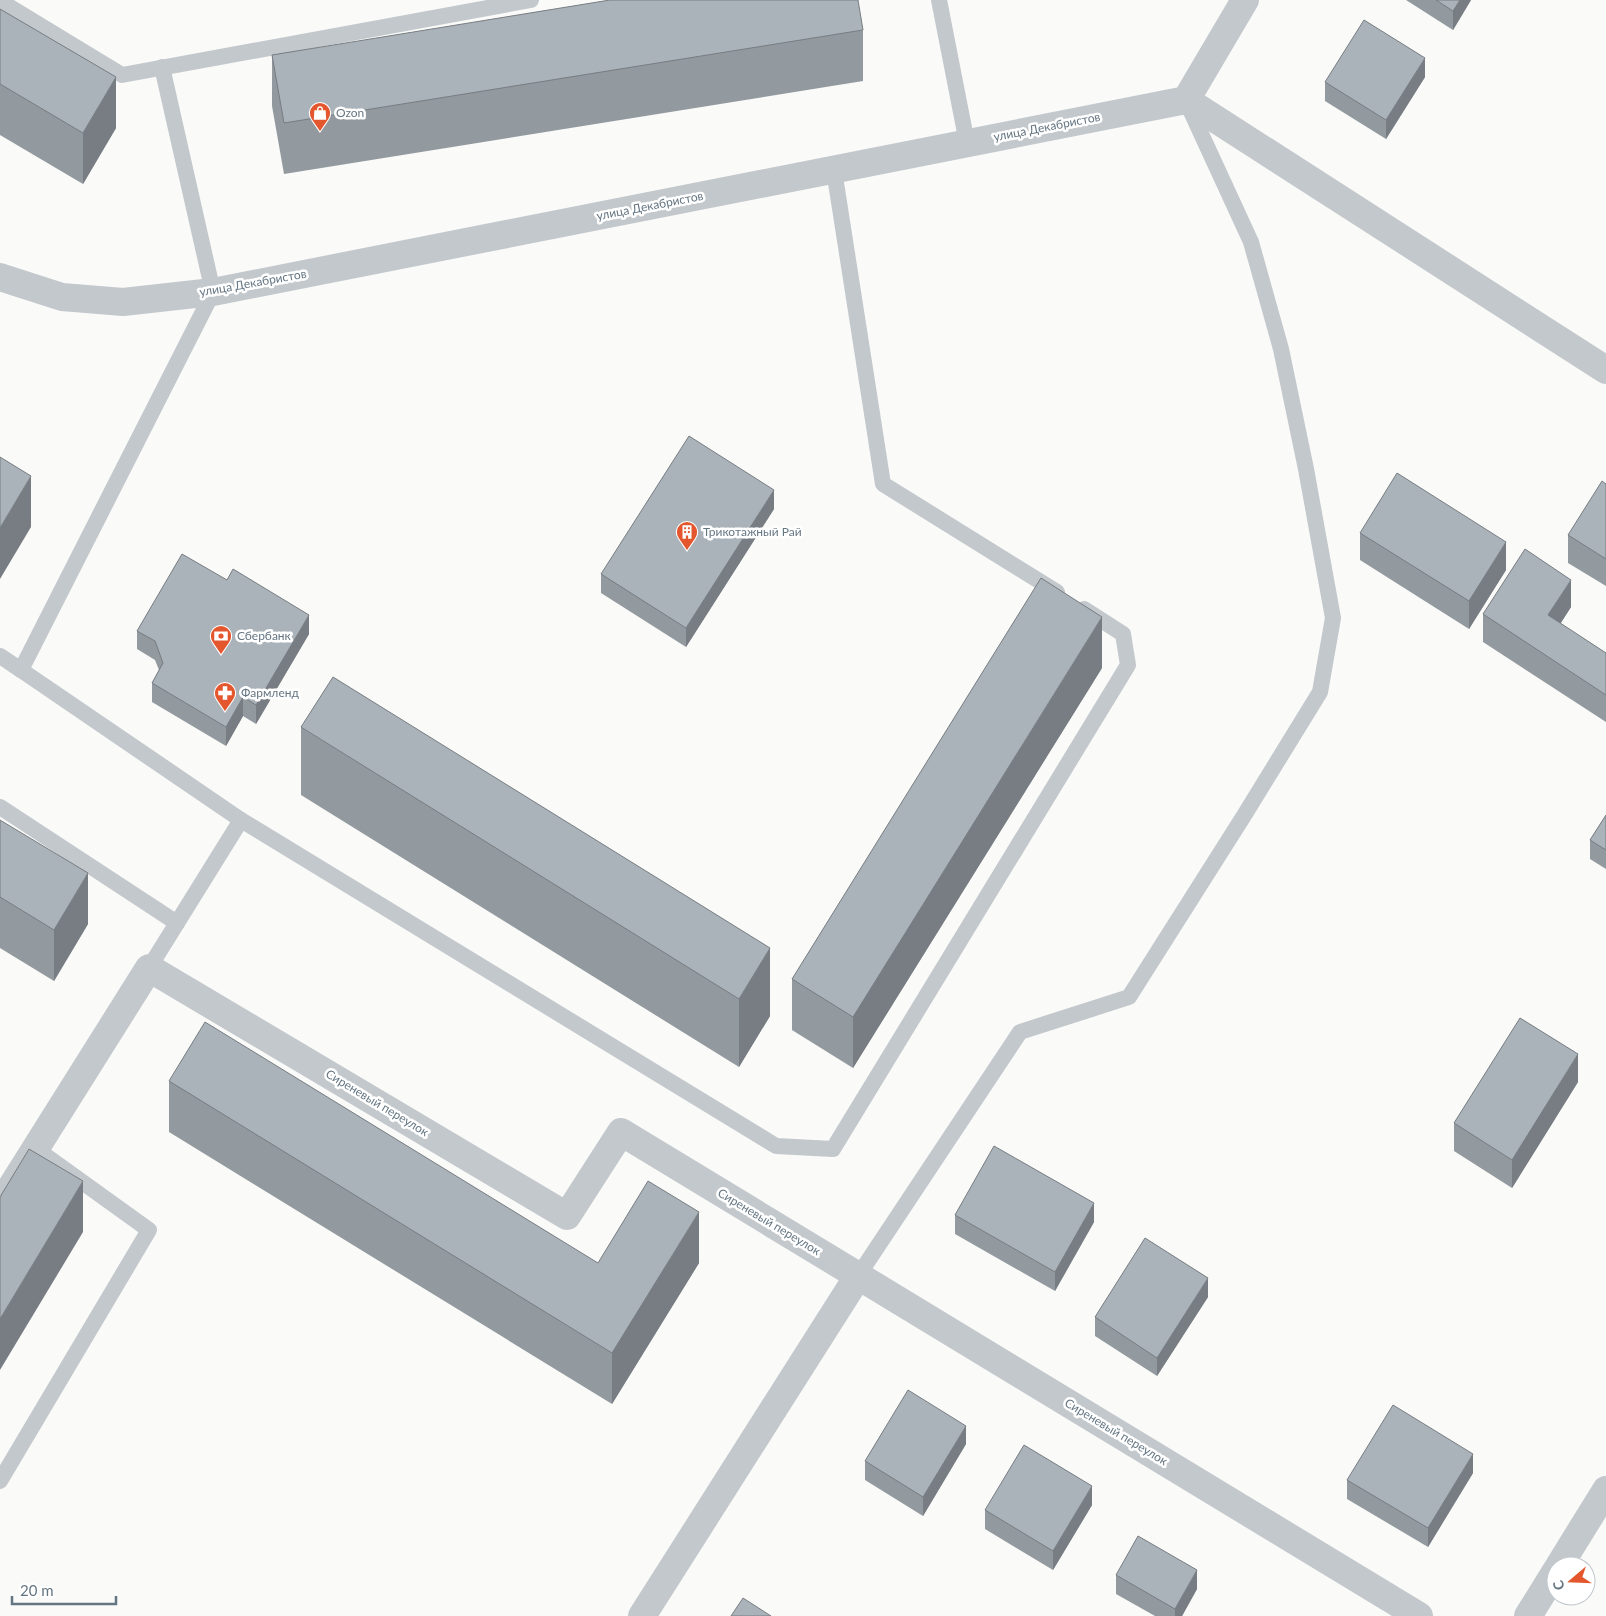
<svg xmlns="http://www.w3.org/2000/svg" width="1606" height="1616" font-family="Lato,sans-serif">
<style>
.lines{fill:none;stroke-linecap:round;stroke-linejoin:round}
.service{stroke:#c3c8cc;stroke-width:16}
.minor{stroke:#c3c8cc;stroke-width:28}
.wall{fill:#929a9f}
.shaded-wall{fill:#777d82}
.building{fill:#aab3b9;stroke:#777d82}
.labels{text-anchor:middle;stroke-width:5;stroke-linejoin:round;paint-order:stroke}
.poi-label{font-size:12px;fill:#657683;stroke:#fff;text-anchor:start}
.street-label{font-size:12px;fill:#657683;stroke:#fff}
</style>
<rect width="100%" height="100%" fill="#fafaf8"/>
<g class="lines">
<g class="service">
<polyline points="939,0 967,143"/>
<polyline points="0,1 122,75 531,0"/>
<polyline points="834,170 883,484 1057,592"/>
<polyline points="0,656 21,670"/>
<polyline points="0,807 177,923"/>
<polyline points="241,820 776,1146 833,1149 1128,665 1123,634 1084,609"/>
<polyline points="149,968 241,820 21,670 213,292 162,67"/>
<polyline points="858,1276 1020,1032 1129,997 1245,814 1320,692 1333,618 1306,469 1281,349 1251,242 1187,103"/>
<polyline points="0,1481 149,1230 35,1148"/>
</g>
<g class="minor">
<polyline points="1186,100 1606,370"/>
<polyline points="0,277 62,297 123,302 213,292 1186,100 1245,0"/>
<polyline points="0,1205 149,968 567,1216 621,1132 1419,1616"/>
<polyline points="1559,1566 1606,1490"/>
<polyline points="642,1616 858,1276"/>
<polyline points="1528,1616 1556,1571"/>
</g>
</g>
<g class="wall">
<polygon points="1406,0 1471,0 1453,30"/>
<polygon points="0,9 116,128 83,184 0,135"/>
<polygon points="863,30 863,81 284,174 272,106 272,55"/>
<polygon points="1425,77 1386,139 1325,101 1325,82"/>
<polygon points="1606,484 1606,586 1568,563 1568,535"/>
<polygon points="774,509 686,647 601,593 601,574"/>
<polygon points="1360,533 1506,570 1469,629 1360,560"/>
<polygon points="1571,607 1560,624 1606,653 1606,722 1483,642 1483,614"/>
<polygon points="137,631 309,634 256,724 243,716 226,746 152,702 152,683 159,670 155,660 137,649"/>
<polygon points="1102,668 853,1068 792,1030 792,979"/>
<polygon points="301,727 770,1016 739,1067 301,795"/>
<polygon points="1606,815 1606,869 1590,859 1590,840"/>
<polygon points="0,820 88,924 54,981 0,948"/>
<polygon points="169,1081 598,1263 699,1263 612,1404 169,1132"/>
<polygon points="1578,1082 1512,1188 1454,1151 1454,1123"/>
<polygon points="955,1215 1094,1222 1055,1291 955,1234"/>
<polygon points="1208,1297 1157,1376 1095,1336 1095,1317"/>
<polygon points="966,1444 923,1516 865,1480 865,1461"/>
<polygon points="1473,1473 1428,1547 1347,1499 1347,1480"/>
<polygon points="1092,1505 1053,1570 985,1529 985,1510"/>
<polygon points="1116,1575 1197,1589 1182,1616 1155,1616 1116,1594"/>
</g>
<g class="shaded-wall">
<polygon points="1460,0 1471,0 1453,30 1453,11"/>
<polygon points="1425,58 1425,77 1386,139 1386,120"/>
<polygon points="116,77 116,128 83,184 83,133"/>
<polygon points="31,476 31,527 0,579 0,528"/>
<polygon points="774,490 774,509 686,647 686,628"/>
<polygon points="1506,542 1506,570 1469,629 1469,601"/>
<polygon points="1571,580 1571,607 1548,643 1548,615"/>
<polygon points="309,615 309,634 256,724 256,705"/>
<polygon points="1102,617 1102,668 853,1068 853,1017"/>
<polygon points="243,697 243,716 226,746 226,727"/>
<polygon points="88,873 88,924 54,981 54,930"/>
<polygon points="770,948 770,1016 739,1067 739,999"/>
<polygon points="1578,1054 1578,1082 1512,1188 1512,1160"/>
<polygon points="83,1181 83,1232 0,1370 0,1319"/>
<polygon points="1094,1203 1094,1222 1055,1291 1055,1272"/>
<polygon points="699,1212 699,1263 612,1404 612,1353"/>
<polygon points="1208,1278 1208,1297 1157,1376 1157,1358"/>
<polygon points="966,1426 966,1444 923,1516 923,1497"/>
<polygon points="1473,1454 1473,1473 1428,1547 1428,1528"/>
<polygon points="1092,1486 1092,1505 1053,1570 1053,1551"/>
<polygon points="1197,1570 1197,1589 1182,1616 1175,1616 1175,1609"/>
</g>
<g class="building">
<polygon points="610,0 858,0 863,30 284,123 272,55"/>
<polygon points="1436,0 1460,0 1453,11"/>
<polygon points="0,9 116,77 83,133 0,84"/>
<polygon points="1364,20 1425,58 1386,120 1325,82"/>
<polygon points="689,436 774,490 686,628 601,574"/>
<polygon points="0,457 31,476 0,528"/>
<polygon points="1397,473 1506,542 1469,601 1360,533"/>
<polygon points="1602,481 1606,484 1606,559 1568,535"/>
<polygon points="1525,549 1571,580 1548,615 1606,653 1606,695 1483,614"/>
<polygon points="182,554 227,580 233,569 309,615 256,705 243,697 226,727 152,683 163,663 155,641 137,631"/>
<polygon points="1041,578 1102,617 853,1017 792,979"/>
<polygon points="333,677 770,948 739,999 301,727"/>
<polygon points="1606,815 1606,850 1590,840"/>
<polygon points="0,820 88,873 54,930 0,897"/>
<polygon points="1520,1018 1578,1054 1512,1160 1454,1123"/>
<polygon points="205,1022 598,1263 648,1181 699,1212 612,1353 169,1081"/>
<polygon points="994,1146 1094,1203 1055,1272 955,1215"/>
<polygon points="29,1149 83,1181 0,1319 0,1197"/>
<polygon points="1145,1238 1208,1278 1157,1358 1095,1317"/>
<polygon points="908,1390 966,1426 923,1497 865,1461"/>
<polygon points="1393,1405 1473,1454 1428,1528 1347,1480"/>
<polygon points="1024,1445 1092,1486 1053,1551 985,1510"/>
<polygon points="1138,1536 1197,1570 1175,1609 1116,1575"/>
<polygon points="743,1598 771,1616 731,1616"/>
</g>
<defs>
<g id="shop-pin" transform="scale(1.125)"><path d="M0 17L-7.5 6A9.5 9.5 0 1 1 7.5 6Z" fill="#e4572e" stroke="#fff"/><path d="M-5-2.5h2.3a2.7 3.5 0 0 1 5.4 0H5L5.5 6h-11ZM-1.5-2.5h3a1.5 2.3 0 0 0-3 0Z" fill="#fff"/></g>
<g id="building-pin" transform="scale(1.125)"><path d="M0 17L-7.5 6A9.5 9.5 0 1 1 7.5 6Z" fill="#e4572e" stroke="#fff"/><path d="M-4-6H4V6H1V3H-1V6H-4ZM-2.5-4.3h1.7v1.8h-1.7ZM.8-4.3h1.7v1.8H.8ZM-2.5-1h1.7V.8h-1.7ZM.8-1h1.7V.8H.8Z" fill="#fff"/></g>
<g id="bank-pin" transform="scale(1.125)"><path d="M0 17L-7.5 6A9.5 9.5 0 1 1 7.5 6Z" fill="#e4572e" stroke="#fff"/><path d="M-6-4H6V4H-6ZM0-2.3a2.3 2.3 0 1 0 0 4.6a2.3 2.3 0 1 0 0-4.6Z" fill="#fff"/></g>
<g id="pharmacy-pin" transform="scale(1.125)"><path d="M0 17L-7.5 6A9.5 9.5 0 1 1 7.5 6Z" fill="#e4572e" stroke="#fff"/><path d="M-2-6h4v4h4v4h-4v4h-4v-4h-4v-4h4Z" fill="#fff"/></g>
</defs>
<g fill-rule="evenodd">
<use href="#shop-pin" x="320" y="113"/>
<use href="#building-pin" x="687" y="532"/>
<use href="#bank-pin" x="221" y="636"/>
<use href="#pharmacy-pin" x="225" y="693"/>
</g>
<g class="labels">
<g class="poi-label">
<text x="336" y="117">Ozon</text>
<text x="703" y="536">Трикотажный Рай</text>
<text x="237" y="640">Сбербанк</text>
<text x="241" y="697">Фармленд</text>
</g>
<g class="street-label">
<text transform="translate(1047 127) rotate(-11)" y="4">улица Декабристов</text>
<text transform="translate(650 206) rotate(-11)" y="4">улица Декабристов</text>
<text transform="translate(253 283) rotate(-10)" y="4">улица Декабристов</text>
<text transform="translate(377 1103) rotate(31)" y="4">Сиреневый переулок</text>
<text transform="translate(769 1222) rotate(31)" y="4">Сиреневый переулок</text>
<text transform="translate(1116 1432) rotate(31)" y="4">Сиреневый переулок</text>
</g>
</g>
<g transform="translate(1571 1581) rotate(251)"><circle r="24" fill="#ffffff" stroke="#c1c8cd"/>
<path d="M0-4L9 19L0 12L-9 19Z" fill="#e4572e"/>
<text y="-8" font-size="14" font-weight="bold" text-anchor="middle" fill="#657683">С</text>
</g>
<path d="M12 1596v8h104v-8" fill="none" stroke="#657683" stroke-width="2.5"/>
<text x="20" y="1596" font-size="15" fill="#657683" stroke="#ffffff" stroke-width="4" paint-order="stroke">20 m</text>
</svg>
